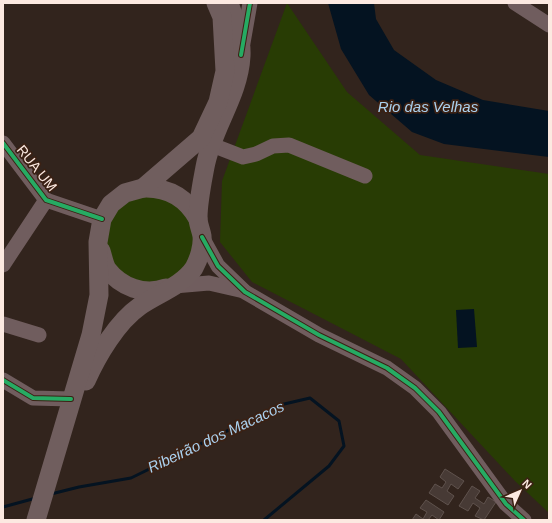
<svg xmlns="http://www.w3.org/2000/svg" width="552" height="523" font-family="Helvetica,sans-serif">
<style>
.green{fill:#283c04}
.water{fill:#041321}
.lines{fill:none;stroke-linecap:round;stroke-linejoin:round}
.stream{stroke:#041321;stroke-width:3}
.building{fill:#473a35;stroke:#5f524d}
.minor{stroke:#705d5e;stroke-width:15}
.major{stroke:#705e5e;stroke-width:19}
.cycleway-casing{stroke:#3b2114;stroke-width:6}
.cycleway{stroke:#26ab63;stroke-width:4}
.labels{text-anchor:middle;stroke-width:3.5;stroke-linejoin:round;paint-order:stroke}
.street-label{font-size:14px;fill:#fce9e1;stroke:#3b2114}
.water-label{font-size:15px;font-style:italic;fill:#aad1ef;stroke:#3b2114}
</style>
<rect width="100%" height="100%" fill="#32241d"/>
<g class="green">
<polygon points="287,3 347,92 420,155 549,174 549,513 515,481 401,359 252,282 220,242 222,181"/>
<circle cx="150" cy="239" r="44"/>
</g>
<g class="water">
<polygon points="328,3 374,3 376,19 394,50 436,80 483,100 549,111 549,157 444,144 412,132 369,95 341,49"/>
<polygon points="474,309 477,347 458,348 456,310"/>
</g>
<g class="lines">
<g class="stream">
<polyline points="51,494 79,487 131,478 280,405 310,398 339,421 344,446 329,466 264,520"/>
<polyline points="3,507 36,498"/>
</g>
</g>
<g class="building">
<polygon points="445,469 464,481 458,489 451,484 447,491 454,496 448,505 429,493 435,484 442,488 446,482 440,477"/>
<polygon points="472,486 480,491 475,498 484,504 488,497 496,502 484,520 475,516 480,508 473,503 468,511 459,506"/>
<polygon points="426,500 444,512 439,520 432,515 428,520 412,520 416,514 423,519 427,512 420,508"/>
</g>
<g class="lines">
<g class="minor">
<polyline points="515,3 549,25"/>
<polyline points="243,43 250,3"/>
<polyline points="3,143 46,200 102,219"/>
<polyline points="212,145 243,157 256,154 273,146 289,145 365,176"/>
<polyline points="202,237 218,266 245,292 319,335 387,368 415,388 439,412 506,504 524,520"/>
<polyline points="3,265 46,200"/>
<polyline points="174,286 209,283 244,291"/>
<polyline points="3,324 39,335"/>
<polyline points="3,380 33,398 71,399"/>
</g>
<g class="major">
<path d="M143 188C167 187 186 197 198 219"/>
<path d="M101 251C103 257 104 264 107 269 121 287 144 296 166 288"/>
<path d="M86 381C97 356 117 322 140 306 157 294 182 286 194 268 199 259 203 246 202 236 201 230 198 224 198 218 198 202 202 183 205 167 212 128 239 96 241 56 242 38 235 20 229 3"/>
<polyline points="36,520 91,335 99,295 98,242 102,219 111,204 125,193 143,188 201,138 218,102 225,71 222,17 216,3"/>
</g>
<g class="cycleway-casing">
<g id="cycleway">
<polyline points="241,55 250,3"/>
<polyline points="3,143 46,200 102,219"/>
<polyline points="202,237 218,266 245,292 319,335 387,368 415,388 439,412 506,504 524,520"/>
<polyline points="3,380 33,398 71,399"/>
</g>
</g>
<use href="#cycleway" class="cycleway"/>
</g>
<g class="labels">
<g class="street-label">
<text transform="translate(37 168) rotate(51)" y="5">RUA UM</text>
</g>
<g class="water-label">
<text x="428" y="112">Rio das Velhas</text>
<text transform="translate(216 437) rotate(-25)" y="5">Ribeirão dos Macacos</text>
</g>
</g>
<rect width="552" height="523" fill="none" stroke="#fce9e1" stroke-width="8"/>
<g transform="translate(520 491) rotate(45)" stroke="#3b2114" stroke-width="3" paint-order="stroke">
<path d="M0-3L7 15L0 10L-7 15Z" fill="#fce9e1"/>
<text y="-6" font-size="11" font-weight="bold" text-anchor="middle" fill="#fce9e1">N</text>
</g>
</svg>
